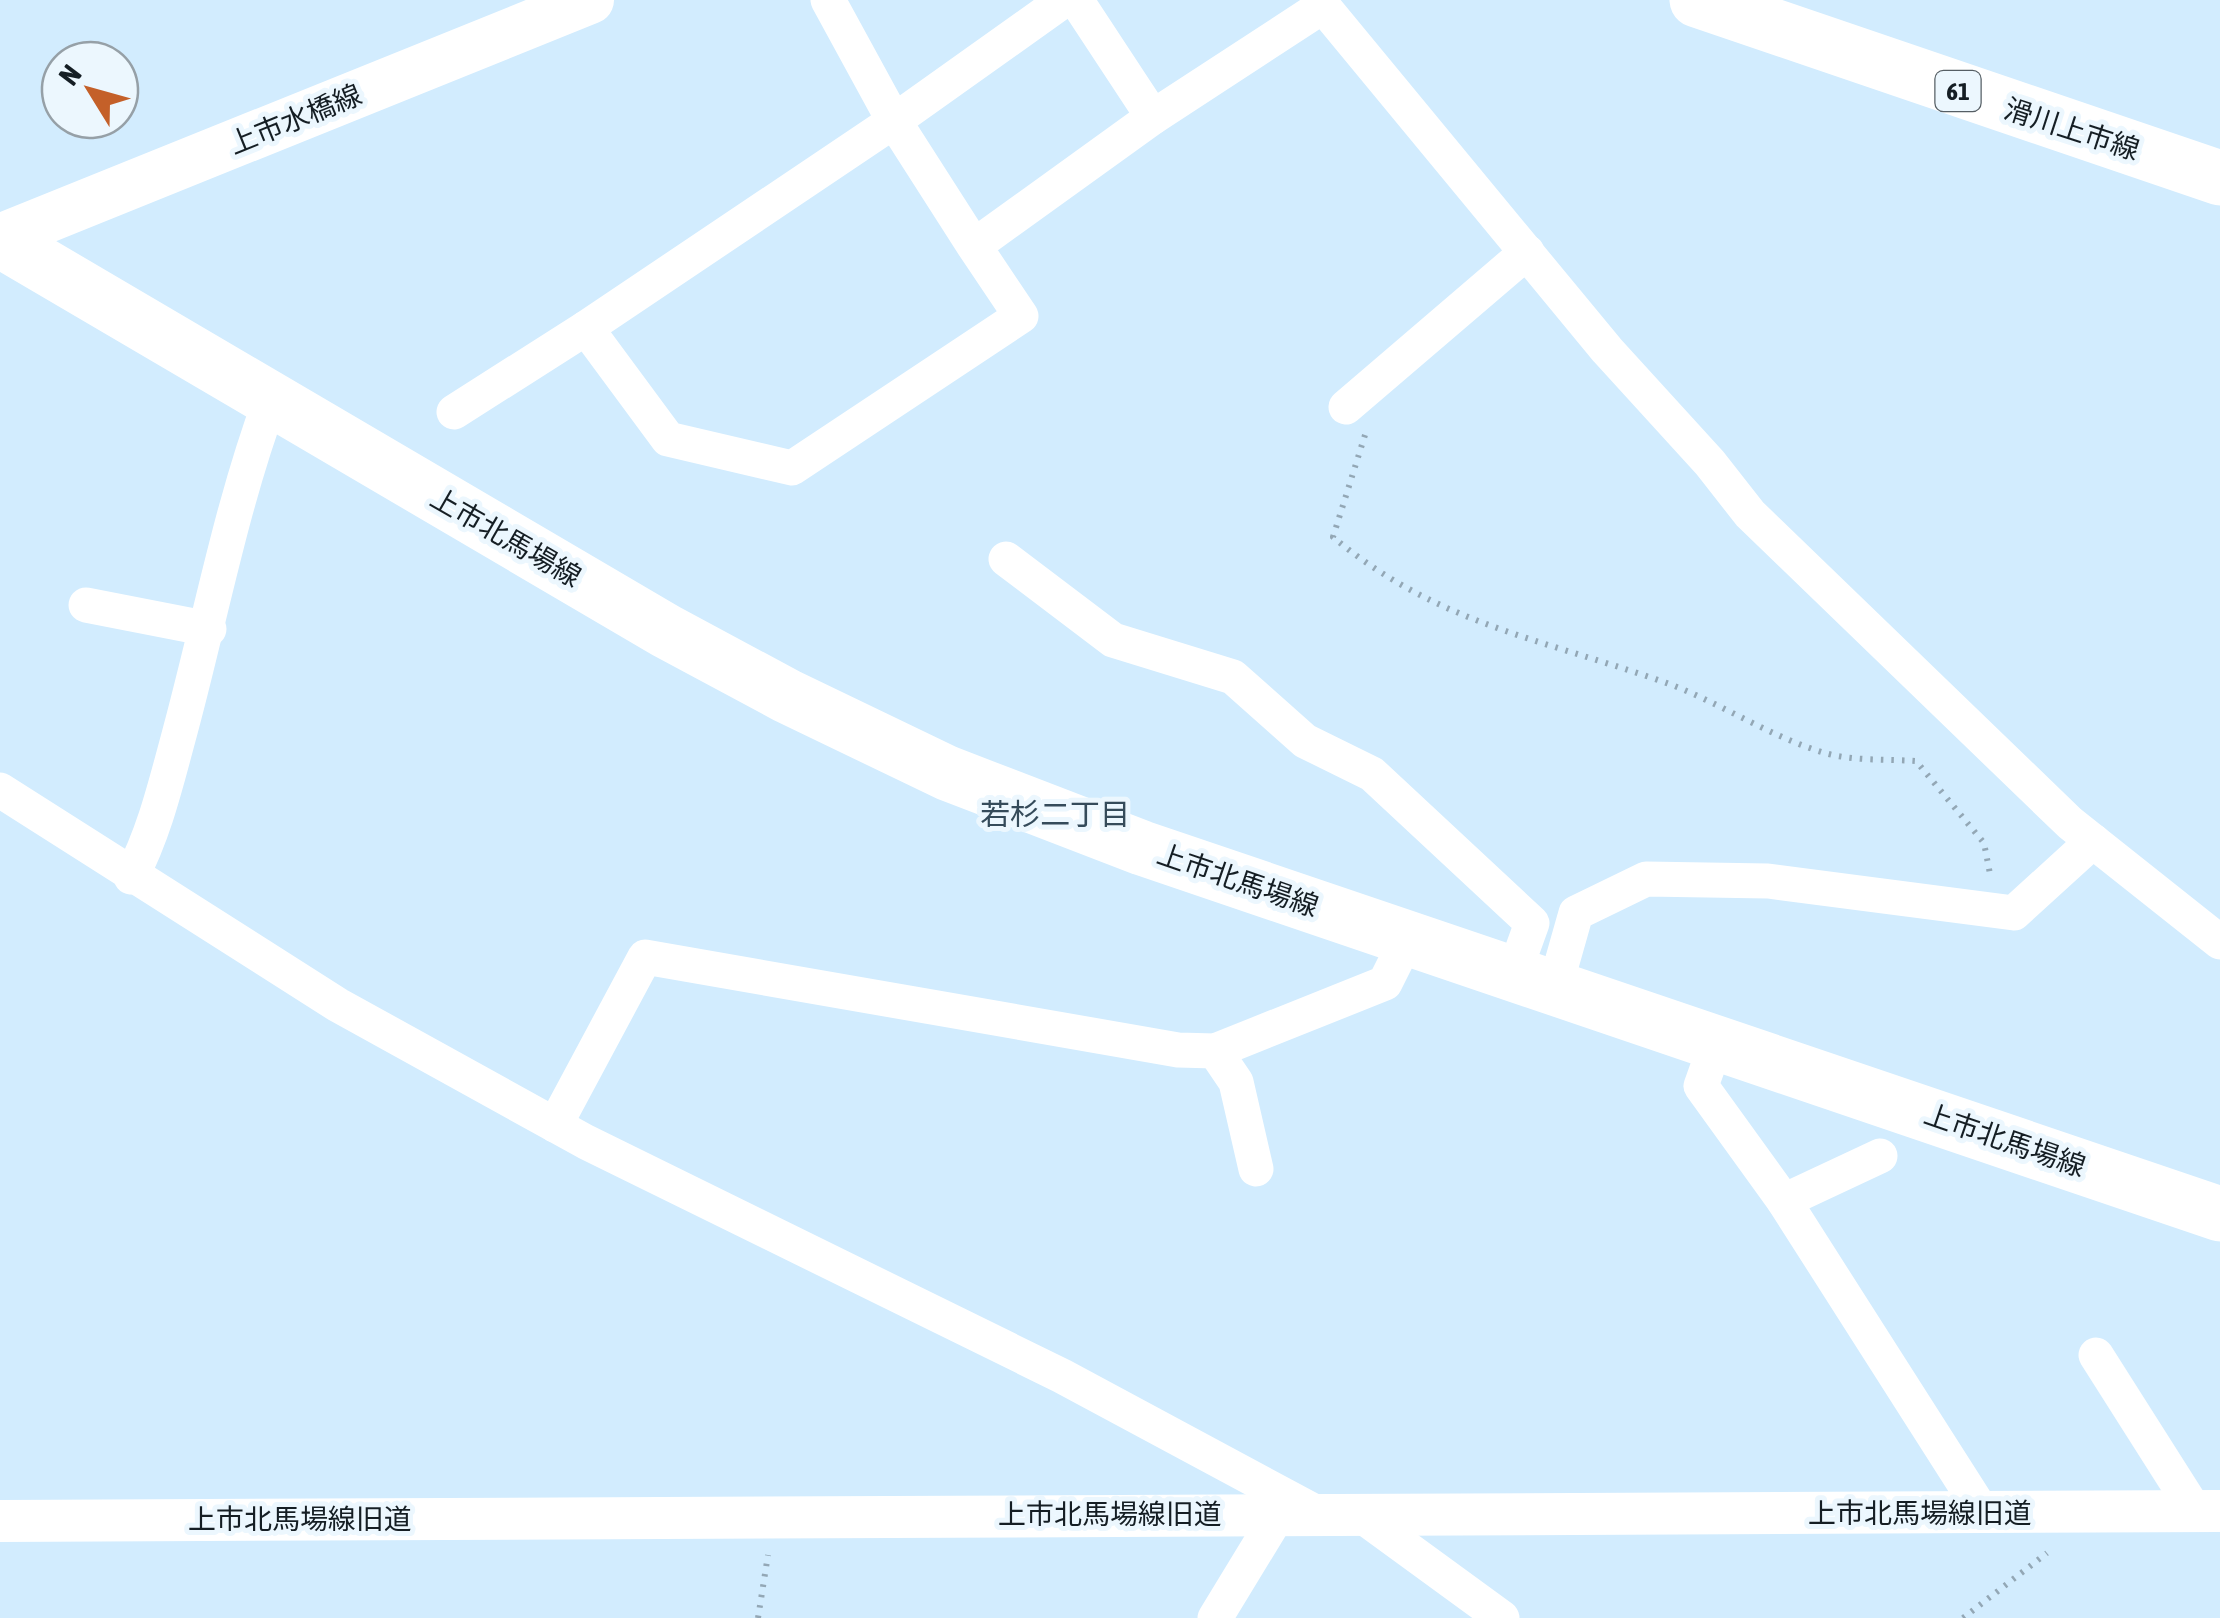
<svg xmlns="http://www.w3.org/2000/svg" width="2220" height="1618" font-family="'Asap Condensed','Noto Sans JP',sans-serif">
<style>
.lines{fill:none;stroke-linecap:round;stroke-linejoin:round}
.path{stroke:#93a7b5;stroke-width:6;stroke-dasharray:2.5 8;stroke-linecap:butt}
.minor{stroke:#fff;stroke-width:35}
.tertiary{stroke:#fff;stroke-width:42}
.secondary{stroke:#fff;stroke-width:48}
.primary{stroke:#fff;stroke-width:55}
.labels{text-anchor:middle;stroke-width:10;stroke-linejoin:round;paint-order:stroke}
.shield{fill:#ecf7fe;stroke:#565f65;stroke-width:2.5}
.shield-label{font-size:25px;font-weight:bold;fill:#151e24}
.street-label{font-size:28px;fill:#151e24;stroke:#ecf7fe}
.neighbourhood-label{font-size:30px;fill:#354b5a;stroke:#ecf7fe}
</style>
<rect width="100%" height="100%" fill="#d2ecfe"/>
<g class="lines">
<g class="path">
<path d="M1365 435 1333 537C1434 622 1537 638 1658 680 1715 699 1767 736 1825 753 1852 761 1887 759 1916 761L1984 843 1990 874"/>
<polyline points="758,1618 768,1555"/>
<polyline points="1963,1618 2047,1553"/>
</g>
<g class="minor">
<polyline points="828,0 894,121 1064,0"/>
<polyline points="1076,0 1153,117 1323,6"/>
<polyline points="1318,0 1607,350 1710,463 1750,514 2070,823 2220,942"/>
<polyline points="974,246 1021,316 792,468 668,439 586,328 894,121 974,246 1153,117"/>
<polyline points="1346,407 1527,252"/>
<polyline points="454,412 586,328"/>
<polyline points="1006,559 1113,640 1233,677 1305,741 1372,774 1532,923 1514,973"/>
<polyline points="86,605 209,629"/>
<polyline points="0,790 338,1005 586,1142 1062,1376 1315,1512"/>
<path d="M131 877C154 833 165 787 178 739 209 626 230 509 271 399"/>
<polyline points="1555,987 1576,913 1646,879 1768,881 2014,913 2093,841"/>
<polyline points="1717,1041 1701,1086 1784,1201 1983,1513"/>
<polyline points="1215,1051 1236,1082 1256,1169"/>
<polyline points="555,1125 645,957 1178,1050 1215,1051 1385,983 1408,937"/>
<polyline points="1784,1201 1880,1156"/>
<polyline points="2096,1355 2195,1511"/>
<polyline points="1361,1515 1502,1618"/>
<polyline points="1215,1618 1279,1513"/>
</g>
<polyline class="tertiary" points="0,1521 2220,1511"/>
<polyline class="secondary" points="0,238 590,0"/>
<g class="primary">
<polyline points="1697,0 2220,178"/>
<polyline points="0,240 666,631 787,696 947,773 1142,848 2220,1214"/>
</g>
</g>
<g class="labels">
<rect class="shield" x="1935.5" y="71" width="45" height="40" rx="8"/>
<g class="shield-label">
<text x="1958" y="100">61</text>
</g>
<g class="street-label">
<text transform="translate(295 119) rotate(-22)" y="10">上市水橋線</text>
<text transform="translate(2072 129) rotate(18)" y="10">滑川上市線</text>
<text transform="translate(506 537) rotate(30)" y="10">上市北馬場線</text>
<text transform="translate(1238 880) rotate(19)" y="10">上市北馬場線</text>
<text transform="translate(2005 1140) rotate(19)" y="10">上市北馬場線</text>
<text x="1920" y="1523">上市北馬場線旧道</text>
<text x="1110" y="1524">上市北馬場線旧道</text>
<text x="300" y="1529">上市北馬場線旧道</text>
</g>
<g class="neighbourhood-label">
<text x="1055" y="825">若杉二丁目</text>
</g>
</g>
<g transform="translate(90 90) rotate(307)"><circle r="48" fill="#ecf7fe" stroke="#96a0a7" stroke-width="2.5"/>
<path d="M0-8L18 38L0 25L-18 38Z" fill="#c46029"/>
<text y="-15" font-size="28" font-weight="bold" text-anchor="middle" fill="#151e24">N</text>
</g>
</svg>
